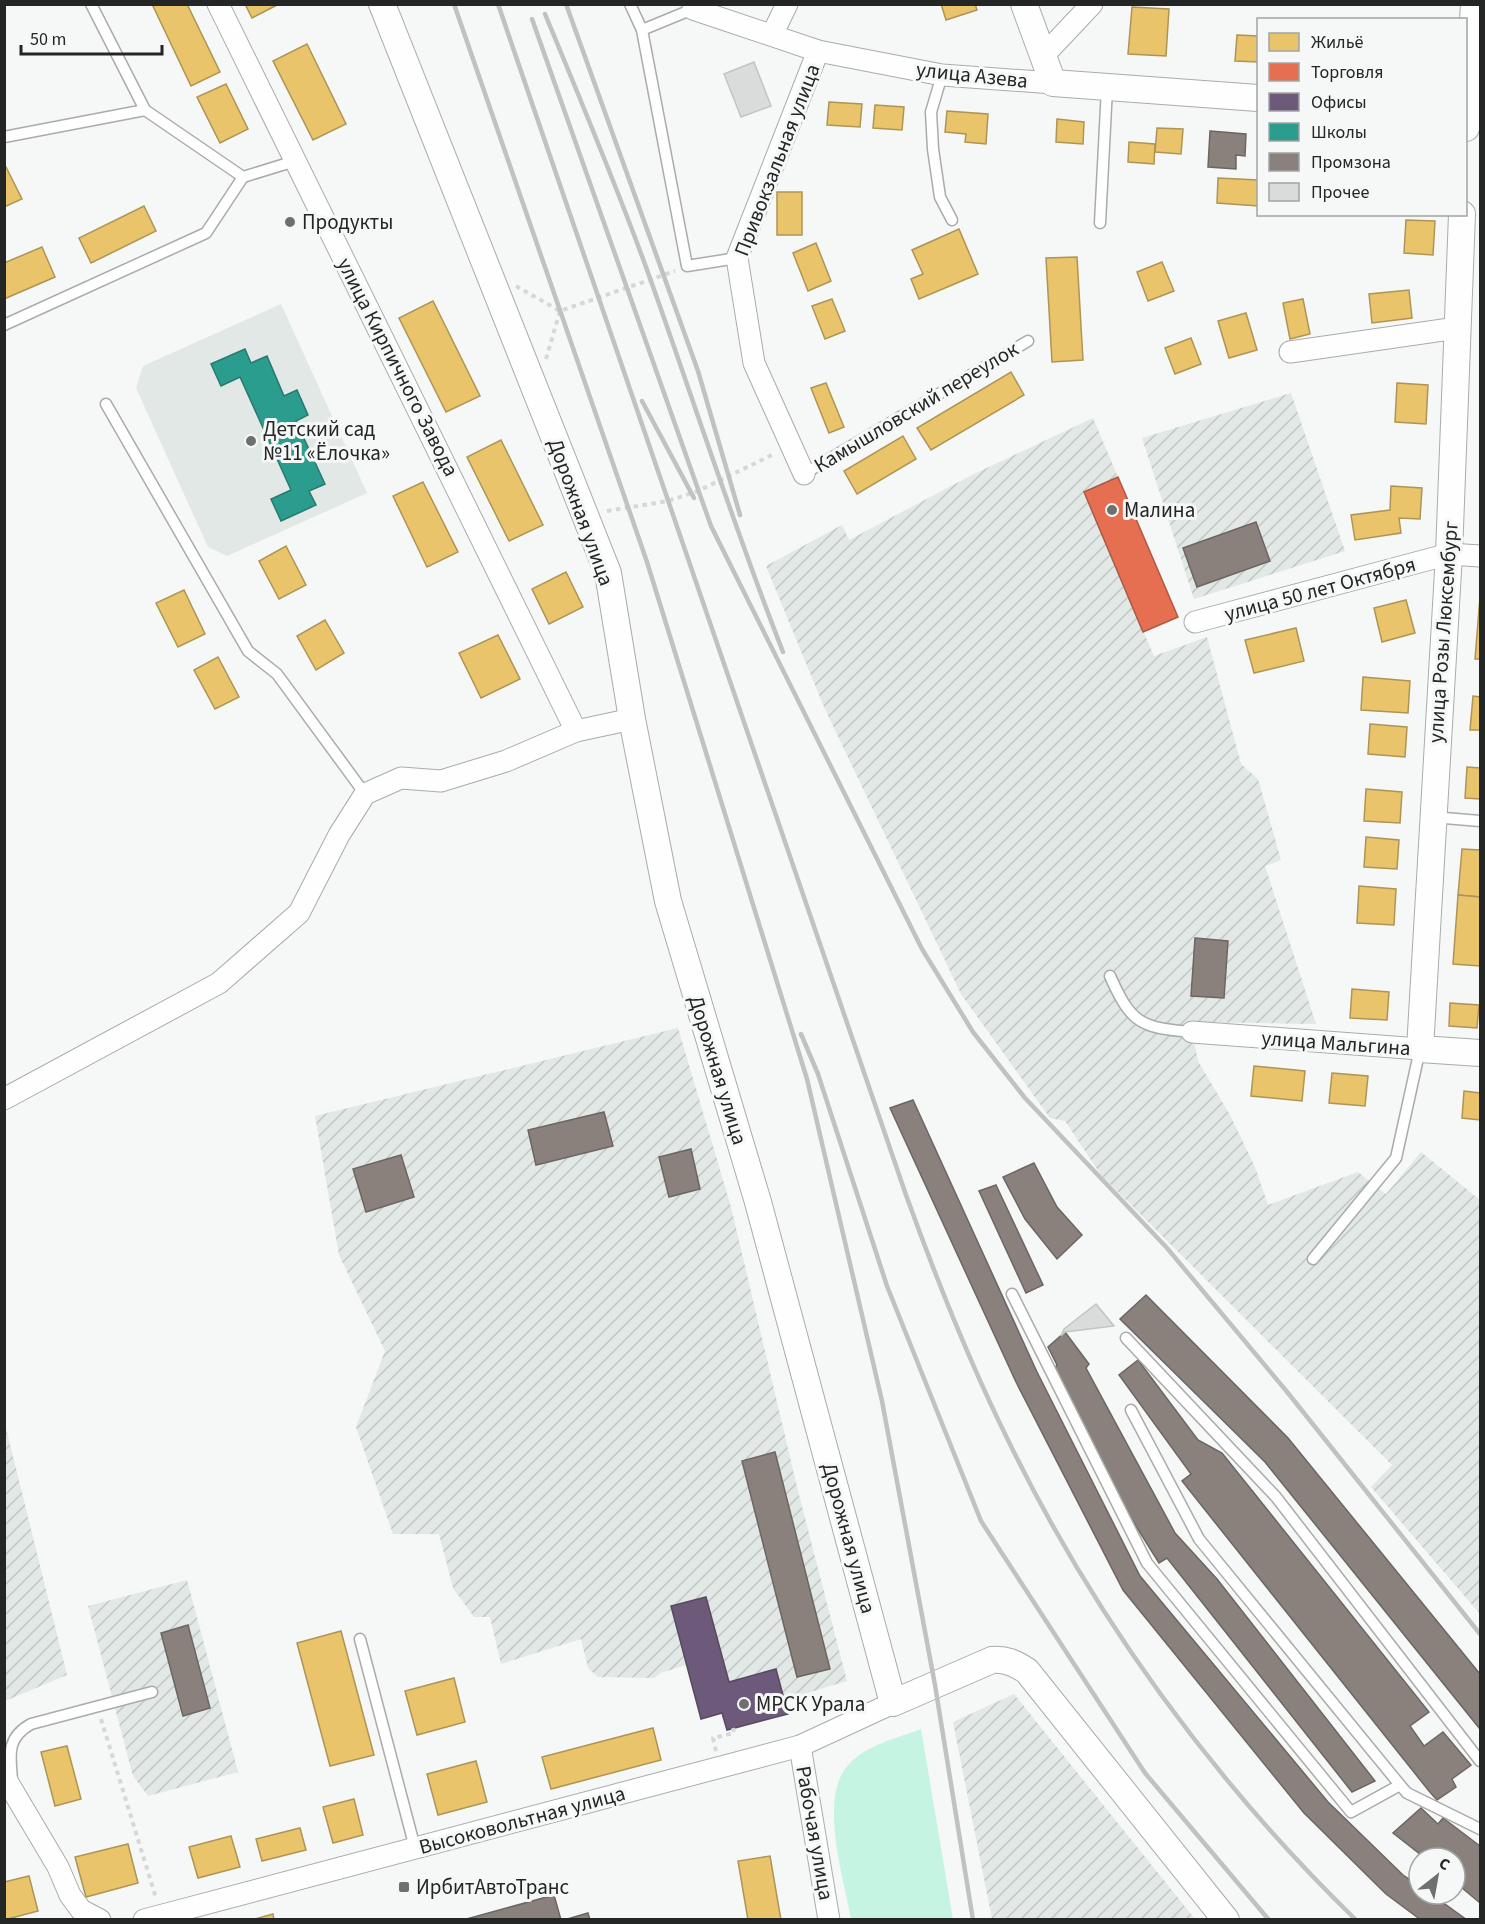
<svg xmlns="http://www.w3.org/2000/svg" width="1485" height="1924" font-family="'Source Sans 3',sans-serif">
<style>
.built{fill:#e1e8e6}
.industrial{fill:url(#industrial-furrows)}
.grass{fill:#c6f4e2}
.homes{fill:#e9c46a;stroke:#ae9555;stroke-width:1.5}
.shops{fill:#e76f51;stroke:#ac5944;stroke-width:1.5}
.offices{fill:#6d597a;stroke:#574a60;stroke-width:1.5}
.schools{fill:#2a9d8f;stroke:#28796f;stroke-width:1.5}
.industry{fill:#8a817c;stroke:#6b6662;stroke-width:1.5}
.building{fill:#dadcdb;stroke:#c3c4c4;stroke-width:1.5}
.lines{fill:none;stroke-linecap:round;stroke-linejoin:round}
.service-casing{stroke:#aaabab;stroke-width:13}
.minor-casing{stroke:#aaabab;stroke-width:23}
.tertiary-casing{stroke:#aaabab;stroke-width:28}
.path{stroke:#d6d7d7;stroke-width:4;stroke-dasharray:4.5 4.5;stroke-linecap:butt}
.service{stroke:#fefefe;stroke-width:10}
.minor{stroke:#fefefe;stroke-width:21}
.tertiary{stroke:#fefefe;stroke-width:26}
.rail{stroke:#c0c1c1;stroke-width:4.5}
.poi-dot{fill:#6e6f6e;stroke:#f5f8f7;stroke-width:2}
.labels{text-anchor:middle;stroke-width:6;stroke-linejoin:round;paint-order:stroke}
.street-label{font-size:21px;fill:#242625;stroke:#f5f8f7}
.poi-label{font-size:21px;fill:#242625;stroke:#f5f8f7;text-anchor:start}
</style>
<defs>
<pattern id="industrial-furrows" width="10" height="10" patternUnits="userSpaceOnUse" patternTransform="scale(1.5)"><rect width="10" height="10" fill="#e1e8e6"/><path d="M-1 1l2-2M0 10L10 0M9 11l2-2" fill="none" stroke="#c1c7c5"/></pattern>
</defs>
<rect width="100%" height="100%" fill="#f6f7f7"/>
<polygon class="built" points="281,304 367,493 227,556 208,547 136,388 143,366"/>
<g class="industrial">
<polygon points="1291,393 1345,551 1194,599 1142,438"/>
<polygon points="1093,418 1118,477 1084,492 1154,656 1207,637 1241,764 1258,779 1281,860 1265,866 1316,1024 1190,1022 1198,1061 1230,1115 1255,1167 1268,1205 1358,1172 1386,1194 1421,1152 1480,1200 1480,1614 1371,1487 1392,1465 1101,1175 1065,1121 1050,1118 961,994 824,707 766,566 842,525 849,540 972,475"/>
<polygon points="678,1028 731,1207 798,1491 847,1681 784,1700 776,1669 729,1682 706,1597 671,1606 687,1665 660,1673 655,1678 598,1677 588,1668 581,1639 501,1664 490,1617 474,1617 453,1588 439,1534 393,1534 356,1427 385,1351 339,1255 315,1116"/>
<polygon points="5,1424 67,1675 5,1701 4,1701"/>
<polygon points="187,1580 238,1772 148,1796 133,1776 88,1606"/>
<polygon points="1014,1694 1195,1919 992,1919 953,1722"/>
</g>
<path class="grass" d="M921 1729 953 1919H851C844 1879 817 1795 850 1763 867 1745 898 1738 921 1729Z"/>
<g class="homes">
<polygon points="152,4 187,4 220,72 191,86"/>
<polygon points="245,4 279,4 252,18"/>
<polygon points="941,4 975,4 977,10 946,20"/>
<polygon points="1132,7 1169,9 1166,56 1128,54"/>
<polygon points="1237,35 1258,36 1258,62 1235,61"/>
<polygon points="307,44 346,124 313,140 273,61"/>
<polygon points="226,84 248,129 220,143 197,97"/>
<polygon points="829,102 862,104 860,127 827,125"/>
<polygon points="875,105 904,107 902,130 873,128"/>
<polygon points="947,111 988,114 986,144 965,142 966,134 945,132"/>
<polygon points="1057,119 1084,122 1083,144 1056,142"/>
<polygon points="1157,128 1183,129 1181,154 1155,152"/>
<polygon points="1129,142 1155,144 1154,164 1128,162"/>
<polygon points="6,167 22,199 4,207 4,168"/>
<polygon points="1218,178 1258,180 1258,206 1217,203"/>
<rect x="777" y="192" width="25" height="43"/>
<polygon points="144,206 156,231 91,263 79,238"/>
<polygon points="1406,220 1435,221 1433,255 1404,253"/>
<polygon points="959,229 978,274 919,299 911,279 923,274 912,250"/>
<polygon points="816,243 831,281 808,291 793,253"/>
<polygon points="42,247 55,277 4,299 4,263"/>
<polygon points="1077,257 1083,360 1052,362 1046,258"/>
<polygon points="1162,262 1174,291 1148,301 1137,272"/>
<polygon points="1409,290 1412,318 1372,323 1369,294"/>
<polygon points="832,299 845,331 825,339 812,306"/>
<polygon points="1303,299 1310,334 1290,339 1283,303"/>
<polygon points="433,301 480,396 446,412 399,318"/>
<polygon points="1246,313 1257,350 1229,358 1218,321"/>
<polygon points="1191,338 1201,364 1175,374 1165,348"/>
<polygon points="1011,372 1024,395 931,450 917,428"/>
<polygon points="826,383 844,427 829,433 811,388"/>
<polygon points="1397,383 1428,385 1426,424 1395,422"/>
<polygon points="903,436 916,459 857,494 844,471"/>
<polygon points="501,440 543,525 509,541 467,457"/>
<polygon points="423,482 458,552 427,567 393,496"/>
<polygon points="1391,486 1422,488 1420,519 1399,518 1401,533 1355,540 1351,515 1390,510"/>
<polygon points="286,546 306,585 279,599 259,561"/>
<polygon points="566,572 583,607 549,624 532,589"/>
<polygon points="184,590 205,634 178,647 156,603"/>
<polygon points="1480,597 1480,659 1475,659"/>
<polygon points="1406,600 1415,633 1382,642 1374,608"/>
<polygon points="325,620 344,653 316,670 297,636"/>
<polygon points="1296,628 1304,661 1254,673 1245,640"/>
<polygon points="498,635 520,679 481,698 459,653"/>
<polygon points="218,657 239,697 215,709 194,670"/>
<polygon points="1363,677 1410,681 1408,713 1361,710"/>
<polygon points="1473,696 1480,697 1480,730 1470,730"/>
<polygon points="1370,724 1407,727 1405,757 1368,754"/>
<polygon points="1467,767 1480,768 1480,799 1465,798"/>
<polygon points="1366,789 1402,792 1400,823 1364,821"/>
<polygon points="1366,837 1399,840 1397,869 1364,867"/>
<polygon points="1462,849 1480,850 1480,897 1458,895"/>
<polygon points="1359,886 1396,889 1394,925 1357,923"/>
<polygon points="1458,895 1480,897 1480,966 1453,964"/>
<polygon points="1352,989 1389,992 1387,1020 1350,1018"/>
<polygon points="1450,1003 1479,1005 1477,1028 1449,1026"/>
<polygon points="1254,1066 1305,1071 1302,1101 1251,1096"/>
<polygon points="1332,1073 1368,1076 1365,1106 1329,1103"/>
<polygon points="1464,1091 1480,1093 1480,1120 1462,1118"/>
<polygon points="341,1631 374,1755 330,1766 297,1643"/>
<polygon points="454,1678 465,1722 417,1735 405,1691"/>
<polygon points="653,1728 661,1760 551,1789 542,1757"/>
<polygon points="67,1746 81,1799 55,1806 41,1752"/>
<polygon points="476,1761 487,1802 438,1815 427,1774"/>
<polygon points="354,1799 363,1835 333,1843 323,1807"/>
<polygon points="300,1828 306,1850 262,1861 256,1839"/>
<polygon points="231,1836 240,1867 198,1878 189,1847"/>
<polygon points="128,1844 138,1883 86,1897 75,1857"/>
<polygon points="770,1856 781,1920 748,1920 738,1861"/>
<polygon points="29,1876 38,1911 4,1920 4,1882"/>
<polygon points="273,1914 274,1920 251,1920"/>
</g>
<polygon class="shops" points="1118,477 1178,617 1143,632 1084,492"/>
<polygon class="offices" points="706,1597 729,1682 776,1669 788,1714 727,1730 722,1713 701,1719 671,1606"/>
<polygon class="schools" points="245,349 251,363 267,356 284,396 297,390 308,415 296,421 325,484 309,491 316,505 281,521 271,499 291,490 240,377 221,386 211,364"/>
<g class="industry">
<polygon points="1210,131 1246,134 1245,156 1236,155 1236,169 1208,167"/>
<polygon points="1256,522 1270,561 1197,587 1183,548"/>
<polygon points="1195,938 1228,941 1224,998 1191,996"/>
<polygon points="913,1100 1037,1372 1140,1576 1328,1802 1403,1875 1419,1886 1419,1894 1431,1894 1467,1920 1421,1920 1386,1894 1304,1813 1123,1590 1016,1382 890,1108"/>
<polygon points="604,1112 613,1146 536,1165 528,1130"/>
<polygon points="691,1149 700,1189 669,1197 659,1157"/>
<polygon points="401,1155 414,1197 366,1212 353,1169"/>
<polygon points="1034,1163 1057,1207 1082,1235 1057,1259 1025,1219 1003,1177"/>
<polygon points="996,1185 1043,1285 1026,1293 979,1191"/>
<polygon points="1146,1295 1288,1438 1480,1674 1480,1729 1265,1462 1120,1319"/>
<polygon points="1065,1332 1089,1364 1086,1368 1175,1533 1217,1579 1375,1781 1352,1792 1167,1558 1159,1563 1129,1515 1054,1369 1057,1365 1048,1347"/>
<polygon points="1138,1360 1198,1440 1222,1453 1429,1712 1410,1726 1424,1746 1443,1732 1471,1765 1452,1779 1456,1787 1437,1800 1429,1791 1182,1481 1191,1474 1119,1375"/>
<polygon points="775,1452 830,1669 797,1677 742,1461"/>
<polygon points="188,1625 210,1708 183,1716 161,1633"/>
<polygon points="1421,1808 1438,1824 1443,1818 1480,1846 1480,1903 1455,1882 1455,1858 1425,1858 1393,1833"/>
<polygon points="554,1895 561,1920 463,1920"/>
<polygon points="588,1913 590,1920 564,1920"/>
</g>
<g class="building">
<polygon points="754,62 771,106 741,117 724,74"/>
<polygon points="1096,1304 1114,1326 1065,1332 1061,1336 1064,1329"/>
</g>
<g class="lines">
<g class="service-casing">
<g id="service">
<polyline points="91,4 145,110"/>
<polyline points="630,4 642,30 693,9"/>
<polyline points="642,30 687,266 737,258"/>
<polyline points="942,75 931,112 933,149 940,197 952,220"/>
<polyline points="4,137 145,110 243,177 295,161"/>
<polyline points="1100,223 1107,88"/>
<polyline points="4,325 206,233 243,177"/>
<polyline points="106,404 248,651 277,674 365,794"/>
<polyline points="804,474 1028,341"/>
<polyline points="1432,817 1480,821"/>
<path d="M1110 976C1131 1023 1140 1028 1192 1032"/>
<polyline points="1313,1259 1396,1158 1420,1049"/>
<polyline points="1012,1294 1147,1563 1351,1812 1400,1785"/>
<polyline points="1126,1338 1276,1497 1480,1761"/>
<polyline points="1131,1410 1199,1539 1400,1785 1407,1793 1480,1829"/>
<polyline points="360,1639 415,1848"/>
<path d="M12 1780C10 1755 6 1738 31 1724L152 1692"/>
</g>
</g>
<g class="minor-casing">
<g id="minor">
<polyline points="218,4 576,731"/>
<polyline points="693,9 818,51 942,75 1053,83"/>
<polyline points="772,35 787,4"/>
<polyline points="1043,56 1092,4"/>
<polyline points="1290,352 1457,328"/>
<polyline points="804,474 754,363 737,258 818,51"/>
<polyline points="1195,622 1449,554 1480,556"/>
<polyline points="1192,1032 1420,1049"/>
<polyline points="4,1099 219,983 299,913 339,835 365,794 401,778 441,781 506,761 576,731 632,719"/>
<polyline points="800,1746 829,1920"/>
<polyline points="4,1776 58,1867 70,1895 81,1910 100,1920"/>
<polyline points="144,1920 800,1746 893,1703"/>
</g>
</g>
<g class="tertiary-casing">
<g id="tertiary">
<path d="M382 4 608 573 632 719 668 901 758 1202 893 1703 992 1660C1006 1659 1015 1663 1027 1671L1226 1920"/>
<polyline points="1024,4 1053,83 1258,98"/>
<polyline points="1466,128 1474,4"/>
<polyline points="1462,214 1449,554 1420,1049 1480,1053"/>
</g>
</g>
<g class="path">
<polyline points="516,286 560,311 675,271"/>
<polyline points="546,359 560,311"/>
<polyline points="607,511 668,501 698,491 774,454"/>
<polyline points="101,1719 156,1898"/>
<polyline points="716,1751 713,1738 734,1733 733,1728"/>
</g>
<use href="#service" class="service"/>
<use href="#minor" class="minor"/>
<use href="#tertiary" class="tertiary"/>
<g class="rail">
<polyline points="454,4 647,562 807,1079 882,1401 935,1685 973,1920"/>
<path d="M498 4 906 1195C936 1278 968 1359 1007 1438 1093 1616 1214 1782 1356 1920"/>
<polyline points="566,4 698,371 740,515"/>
<path d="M545 14C580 98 615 182 646 267 692 395 733 525 783 652"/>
<polyline points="532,19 711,526 922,949 973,1032 1025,1098 1167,1248 1288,1393 1480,1634"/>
<polyline points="642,401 694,498"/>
<polyline points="801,1034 818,1074 887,1286 981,1521 1145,1773 1269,1920"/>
</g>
</g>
<g class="poi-dot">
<circle cx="290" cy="222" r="6"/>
<circle cx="251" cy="441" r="6"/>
<circle cx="1112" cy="510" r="6"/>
<circle cx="744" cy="1704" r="6"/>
<rect x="398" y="1881" width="12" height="12" rx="3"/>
</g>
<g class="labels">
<g class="street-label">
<text transform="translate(972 75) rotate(6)" y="7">улица Азева</text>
<text transform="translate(777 160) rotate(-69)" y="7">Привокзальная улица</text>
<text transform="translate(398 367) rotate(63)" y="7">улица Кирпичного Завода</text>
<text transform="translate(916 407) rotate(-31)" y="7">Камышловский переулок</text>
<text transform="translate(581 512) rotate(70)" y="7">Дорожная улица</text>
<text transform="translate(1320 589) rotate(-15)" y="7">улица 50 лет Октября</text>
<text transform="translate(1443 632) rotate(-86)" y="7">улица Розы Люксембург</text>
<text transform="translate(1336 1043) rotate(4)" y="7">улица Мальгина</text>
<text transform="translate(718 1070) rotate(73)" y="7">Дорожная улица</text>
<text transform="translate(849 1538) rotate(75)" y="7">Дорожная улица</text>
<text transform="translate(522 1820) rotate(-15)" y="7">Высоковольтная улица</text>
<text transform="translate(815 1833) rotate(80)" y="7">Рабочая улица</text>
</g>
<g class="poi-label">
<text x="302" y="229">Продукты</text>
<text x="263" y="436">Детский сад<tspan x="263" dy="24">№11 «Ёлочка»</tspan></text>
<text x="1124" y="517">Малина</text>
<text x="756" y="1711">МРСК Урала</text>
<text x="416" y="1894">ИрбитАвтоТранс</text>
</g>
</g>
<rect width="1485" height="1924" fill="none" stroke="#242625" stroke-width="12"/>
<rect x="1257" y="18" width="210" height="198" fill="#f5f8f7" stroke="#a1a4a3" stroke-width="1.5"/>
<rect x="1269" y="33" width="30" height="18" fill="#e9c46a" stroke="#a1a4a3" stroke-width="1.5"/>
<text x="1311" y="48" font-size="18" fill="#242625">Жильё</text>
<rect x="1269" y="63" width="30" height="18" fill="#e76f51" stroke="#a1a4a3" stroke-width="1.5"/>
<text x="1311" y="78" font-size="18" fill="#242625">Торговля</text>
<rect x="1269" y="93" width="30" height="18" fill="#6d597a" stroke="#a1a4a3" stroke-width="1.5"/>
<text x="1311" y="108" font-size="18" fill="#242625">Офисы</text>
<rect x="1269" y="123" width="30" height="18" fill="#2a9d8f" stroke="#a1a4a3" stroke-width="1.5"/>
<text x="1311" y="138" font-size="18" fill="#242625">Школы</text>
<rect x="1269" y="153" width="30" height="18" fill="#8a817c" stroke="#a1a4a3" stroke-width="1.5"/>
<text x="1311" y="168" font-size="18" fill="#242625">Промзона</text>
<rect x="1269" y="183" width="30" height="18" fill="#dadcdb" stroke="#a1a4a3" stroke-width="1.5"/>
<text x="1311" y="198" font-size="18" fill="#242625">Прочее</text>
<g transform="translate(1437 1876) rotate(31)"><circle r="28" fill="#f5f8f7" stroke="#a1a4a3" stroke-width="1.5"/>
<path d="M0-4.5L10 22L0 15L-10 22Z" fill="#6e6f6e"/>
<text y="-9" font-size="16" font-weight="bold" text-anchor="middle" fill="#242625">С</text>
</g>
<path d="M21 45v9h141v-9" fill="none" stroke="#242625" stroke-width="3"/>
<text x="30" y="45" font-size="18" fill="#242625" stroke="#f5f8f7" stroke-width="4.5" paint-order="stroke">50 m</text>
</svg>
